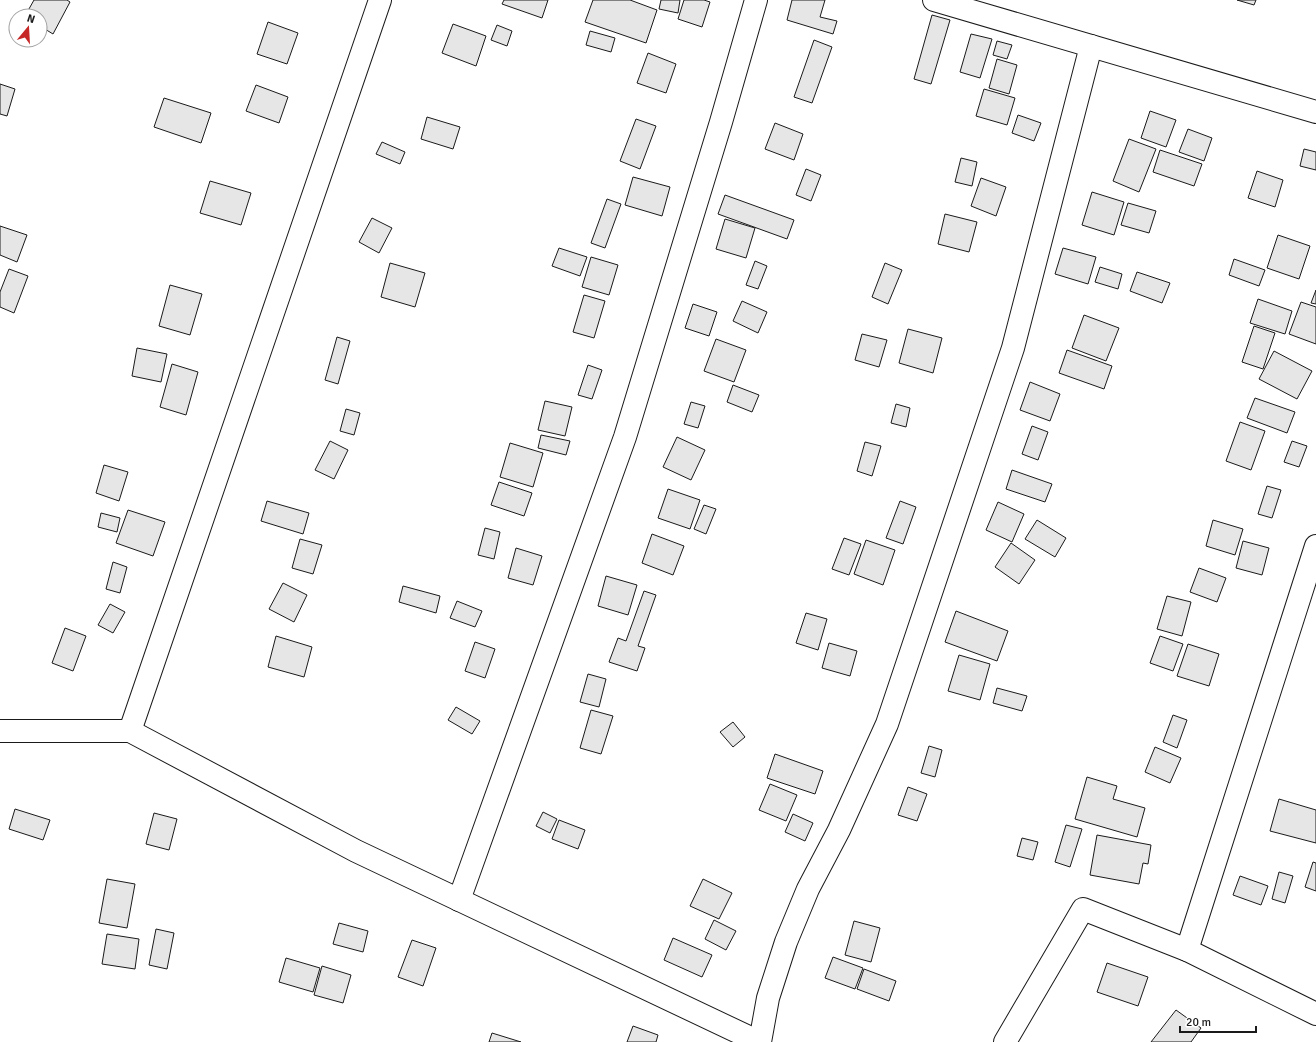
<svg xmlns="http://www.w3.org/2000/svg" width="1316" height="1042" font-family="Signika,sans-serif">
<style>
.building{fill:#e6e6e6;stroke:#1a1a1a}
.lines{fill:none;stroke-linecap:round;stroke-linejoin:round}
.minor-casing{stroke:#1a1a1a;stroke-width:24}
.minor{stroke:#fff;stroke-width:22}
</style>
<rect width="100%" height="100%" fill="#fff"/>
<g class="building">
<polygon points="34,0 67,0 70,2 53,34 40,26 40,16 25,16"/>
<polygon points="504,0 548,0 542,18 502,4"/>
<polygon points="593,0 630,0 657,10 646,43 585,22"/>
<polygon points="661,0 680,0 678,13 659,9"/>
<polygon points="684,0 704,0 710,2 702,27 678,19"/>
<polygon points="792,0 825,0 820,17 837,21 833,34 787,20"/>
<polygon points="1237,0 1256,0 1254,5"/>
<polygon points="932,15 950,20 931,84 914,79"/>
<polygon points="268,22 298,33 287,64 257,54"/>
<polygon points="453,24 486,36 476,66 442,53"/>
<polygon points="497,25 512,31 507,46 491,40"/>
<polygon points="590,31 615,38 611,52 586,45"/>
<polygon points="971,34 992,39 980,78 960,72"/>
<polygon points="814,40 832,47 812,103 794,97"/>
<polygon points="997,41 1012,45 1007,59 993,55"/>
<polygon points="648,53 676,64 666,93 637,83"/>
<polygon points="997,59 1017,65 1009,94 989,88"/>
<polygon points="0,84 15,89 7,116 0,114"/>
<polygon points="256,85 288,97 279,123 246,111"/>
<polygon points="984,89 1015,98 1007,125 976,116"/>
<polygon points="164,98 211,113 201,143 154,127"/>
<polygon points="1150,111 1176,120 1166,147 1141,138"/>
<polygon points="1018,115 1041,123 1034,141 1012,133"/>
<polygon points="427,117 460,127 453,149 421,139"/>
<polygon points="636,119 656,126 640,169 620,161"/>
<polygon points="775,123 803,134 794,160 765,149"/>
<polygon points="1188,129 1212,138 1204,161 1179,152"/>
<polygon points="1129,139 1156,149 1139,192 1113,181"/>
<polygon points="382,142 405,152 400,164 376,154"/>
<polygon points="1304,149 1316,152 1316,170 1300,166"/>
<polygon points="1160,150 1202,164 1194,186 1153,172"/>
<polygon points="961,158 977,162 972,186 955,182"/>
<polygon points="806,169 821,175 811,201 796,195"/>
<polygon points="1257,171 1283,180 1275,207 1248,198"/>
<polygon points="633,177 670,187 662,216 625,205"/>
<polygon points="981,178 1006,187 996,216 971,206"/>
<polygon points="210,181 251,193 241,225 200,213"/>
<polygon points="1092,192 1124,202 1114,235 1082,225"/>
<polygon points="725,195 794,220 787,239 718,214"/>
<polygon points="607,199 621,204 605,248 591,243"/>
<polygon points="1128,203 1156,211 1149,233 1121,225"/>
<polygon points="945,214 977,222 969,252 938,244"/>
<polygon points="372,218 392,228 379,253 359,242"/>
<polygon points="725,219 755,228 746,258 716,249"/>
<polygon points="0,226 27,235 17,262 0,255"/>
<polygon points="1278,235 1310,246 1299,279 1267,268"/>
<polygon points="559,248 587,257 580,276 552,266"/>
<polygon points="1063,248 1096,257 1088,284 1055,274"/>
<polygon points="591,257 618,265 609,295 582,287"/>
<polygon points="1234,259 1265,270 1259,286 1229,275"/>
<polygon points="755,261 767,266 758,289 746,285"/>
<polygon points="390,263 425,273 415,307 381,297"/>
<polygon points="885,263 902,270 888,304 872,297"/>
<polygon points="1100,267 1122,274 1118,289 1095,282"/>
<polygon points="9,269 28,276 14,313 0,307 0,292"/>
<polygon points="1137,272 1170,283 1162,303 1130,291"/>
<polygon points="170,285 202,294 190,335 159,326"/>
<polygon points="1316,290 1316,304 1311,303"/>
<polygon points="584,295 605,301 594,338 573,332"/>
<polygon points="1258,299 1292,311 1285,334 1250,323"/>
<polygon points="742,301 767,312 758,333 733,321"/>
<polygon points="1301,302 1316,307 1316,344 1289,334"/>
<polygon points="693,304 717,312 709,336 685,328"/>
<polygon points="1084,315 1119,328 1106,361 1072,348"/>
<polygon points="1254,326 1275,333 1263,369 1242,362"/>
<polygon points="908,329 942,338 933,373 899,363"/>
<polygon points="862,334 887,340 879,367 855,360"/>
<polygon points="337,337 350,341 338,384 325,380"/>
<polygon points="716,339 746,350 734,382 704,371"/>
<polygon points="137,348 167,354 161,382 132,376"/>
<polygon points="1067,350 1112,366 1104,389 1059,373"/>
<polygon points="1274,351 1312,371 1297,399 1259,379"/>
<polygon points="172,364 198,372 186,415 160,407"/>
<polygon points="588,365 602,370 592,399 578,395"/>
<polygon points="1030,382 1060,394 1050,421 1020,410"/>
<polygon points="733,385 759,395 752,412 727,402"/>
<polygon points="1255,398 1295,412 1287,433 1247,418"/>
<polygon points="545,401 572,407 565,436 538,430"/>
<polygon points="691,402 705,406 698,428 684,424"/>
<polygon points="896,404 910,408 906,427 891,423"/>
<polygon points="346,409 360,413 354,435 340,431"/>
<polygon points="1240,422 1265,431 1251,470 1226,461"/>
<polygon points="1032,426 1048,432 1038,460 1022,454"/>
<polygon points="541,435 570,441 566,455 538,448"/>
<polygon points="677,437 705,450 691,480 663,467"/>
<polygon points="330,441 348,450 334,479 315,470"/>
<polygon points="1292,441 1307,446 1299,467 1284,462"/>
<polygon points="865,442 881,446 872,476 857,471"/>
<polygon points="510,443 543,453 533,487 500,477"/>
<polygon points="104,465 128,472 119,501 96,493"/>
<polygon points="1012,470 1052,484 1045,502 1006,489"/>
<polygon points="499,482 532,493 524,516 491,505"/>
<polygon points="1267,486 1281,490 1272,518 1258,514"/>
<polygon points="668,489 700,500 690,529 658,518"/>
<polygon points="267,501 309,513 303,534 261,521"/>
<polygon points="900,501 916,507 903,544 886,538"/>
<polygon points="998,502 1024,514 1012,542 986,530"/>
<polygon points="704,505 716,509 706,534 694,529"/>
<polygon points="128,510 165,522 153,556 116,543"/>
<polygon points="101,513 120,518 117,532 98,527"/>
<polygon points="1037,520 1066,538 1055,557 1025,539"/>
<polygon points="1213,520 1243,529 1235,555 1206,546"/>
<polygon points="485,528 500,532 494,559 478,555"/>
<polygon points="652,534 684,546 673,575 642,563"/>
<polygon points="844,538 861,544 849,575 832,569"/>
<polygon points="300,539 322,545 313,574 292,568"/>
<polygon points="866,540 895,550 883,585 854,574"/>
<polygon points="1243,541 1269,548 1262,575 1236,568"/>
<polygon points="1011,543 1035,560 1019,584 995,567"/>
<polygon points="516,548 542,556 533,585 508,578"/>
<polygon points="113,562 127,567 120,593 106,589"/>
<polygon points="1199,568 1226,578 1217,602 1190,592"/>
<polygon points="606,576 637,585 628,615 598,606"/>
<polygon points="283,583 307,595 294,622 269,609"/>
<polygon points="403,586 440,596 436,613 399,602"/>
<polygon points="644,591 656,595 638,646 645,648 637,671 609,662 618,638 626,641"/>
<polygon points="1167,596 1191,602 1182,636 1157,629"/>
<polygon points="457,601 482,611 475,627 450,618"/>
<polygon points="110,604 125,612 113,633 98,625"/>
<polygon points="956,611 1008,631 997,661 945,642"/>
<polygon points="806,613 827,619 818,650 796,643"/>
<polygon points="65,628 86,636 73,671 52,663"/>
<polygon points="276,636 312,647 304,677 268,667"/>
<polygon points="1160,636 1183,644 1173,671 1150,663"/>
<polygon points="475,642 495,649 485,678 465,671"/>
<polygon points="829,643 857,651 850,676 822,668"/>
<polygon points="1188,644 1219,654 1209,686 1177,676"/>
<polygon points="959,655 990,664 980,700 948,691"/>
<polygon points="588,674 606,679 599,707 580,702"/>
<polygon points="997,688 1027,696 1022,711 993,703"/>
<polygon points="456,707 480,721 472,734 448,720"/>
<polygon points="591,710 613,716 601,754 580,748"/>
<polygon points="1173,715 1187,720 1177,748 1163,742"/>
<polygon points="733,722 745,737 733,747 720,732"/>
<polygon points="929,746 942,750 935,777 921,773"/>
<polygon points="1155,747 1181,758 1170,783 1145,772"/>
<polygon points="775,754 823,771 815,794 767,778"/>
<polygon points="1087,777 1117,786 1113,799 1145,808 1137,837 1075,819"/>
<polygon points="770,784 797,795 786,821 759,810"/>
<polygon points="908,787 927,794 917,821 898,815"/>
<polygon points="1279,799 1316,810 1316,843 1270,831"/>
<polygon points="15,809 50,820 43,840 9,829"/>
<polygon points="543,812 557,819 550,833 536,826"/>
<polygon points="154,813 177,819 169,850 146,844"/>
<polygon points="793,814 813,823 805,841 785,832"/>
<polygon points="559,820 585,830 578,849 552,839"/>
<polygon points="1066,825 1082,829 1070,867 1055,862"/>
<polygon points="1097,835 1151,845 1148,864 1143,863 1139,884 1090,875"/>
<polygon points="1022,838 1038,842 1033,860 1017,856"/>
<polygon points="1313,862 1316,863 1316,891 1305,887"/>
<polygon points="1279,872 1293,876 1285,903 1272,899"/>
<polygon points="1240,876 1268,886 1261,905 1233,895"/>
<polygon points="107,879 135,884 127,928 99,923"/>
<polygon points="703,879 732,893 719,919 690,906"/>
<polygon points="714,920 736,931 726,950 705,939"/>
<polygon points="854,921 880,928 871,962 845,955"/>
<polygon points="339,923 368,931 363,952 333,944"/>
<polygon points="156,929 174,933 167,969 149,965"/>
<polygon points="107,934 139,939 135,969 102,964"/>
<polygon points="673,938 712,955 702,977 664,960"/>
<polygon points="412,940 436,948 423,986 398,977"/>
<polygon points="833,957 863,968 855,989 825,978"/>
<polygon points="286,958 320,968 313,992 279,982"/>
<polygon points="1107,963 1148,977 1138,1006 1097,992"/>
<polygon points="322,966 351,975 343,1003 314,995"/>
<polygon points="864,969 896,981 889,1001 857,989"/>
<polygon points="1176,1010 1201,1028 1191,1042 1151,1042"/>
<polygon points="633,1026 658,1035 656,1042 627,1042"/>
<polygon points="492,1033 521,1042 489,1042"/>
</g>
<g class="lines">
<g class="minor-casing">
<g id="minor">
<polyline points="934,0 1316,112"/>
<polyline points="0,731 130,731 356,851 759,1042"/>
<polyline points="130,731 380,0"/>
<polyline points="459,900 625,437 721,122 756,0"/>
<polyline points="1187,950 1316,546"/>
<polyline points="760,1042 768,998 786,942 808,889 839,830 887,724 1013,348 1091,46"/>
<polyline points="1005,1042 1083,909 1187,950 1316,1014"/>
</g>
</g>
<use href="#minor" class="minor"/>
</g>
<g transform="translate(28 28) rotate(18)"><circle r="19" fill="#ffffff" stroke="#a3a3a3"/>
<path d="M0-3L7 15L0 10L-7 15Z" fill="#c62828"/>
<text y="-6" font-size="11" font-weight="bold" text-anchor="middle" fill="#1a1a1a">N</text>
</g>
<path d="M1180 1026v6h76v-6" fill="none" stroke="#1a1a1a" stroke-width="2"/>
<text x="1186" y="1026" font-size="12" fill="#1a1a1a" stroke="#ffffff" stroke-width="3" paint-order="stroke">20 m</text>
</svg>
